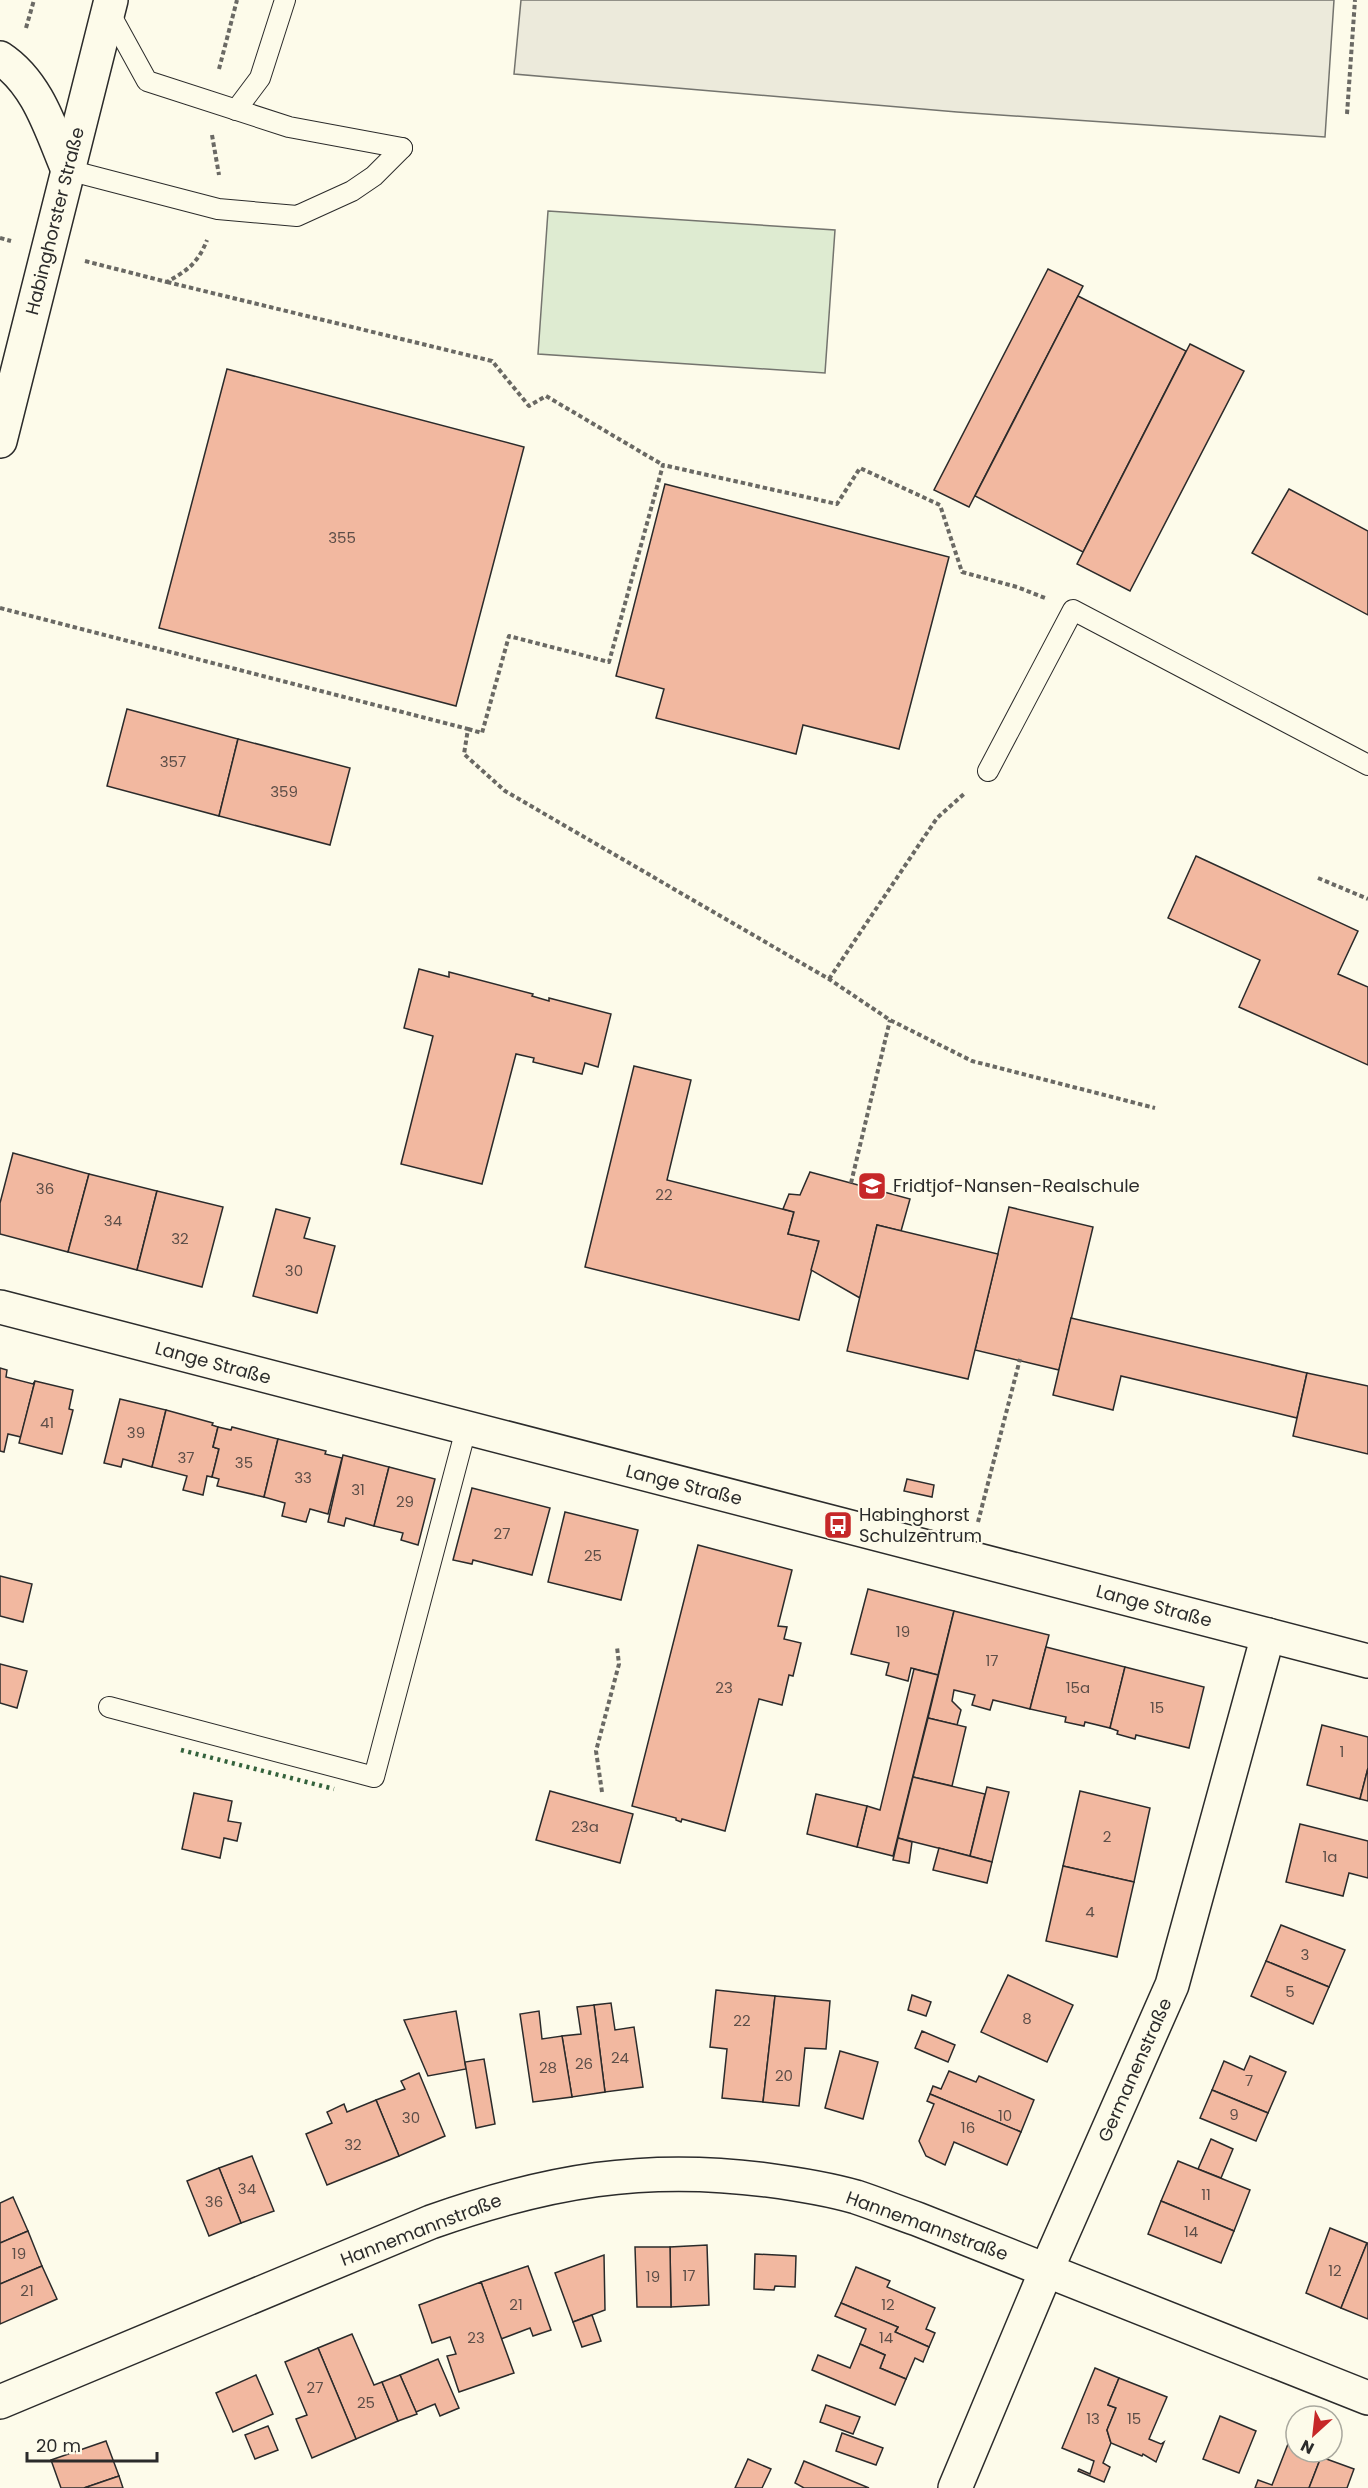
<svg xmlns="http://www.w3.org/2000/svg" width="1368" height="2488" font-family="Poppins,sans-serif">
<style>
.park{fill:#deebd1;stroke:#74746e;stroke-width:1.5}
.parking{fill:#eceadb;stroke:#74746e;stroke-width:1.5}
.building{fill:#f2b8a0;stroke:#2b2b2b;stroke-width:1.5}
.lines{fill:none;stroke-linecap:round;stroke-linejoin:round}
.lane-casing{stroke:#2b2b2b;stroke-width:22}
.street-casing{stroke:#2b2b2b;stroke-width:36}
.secondary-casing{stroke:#2b2b2b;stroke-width:36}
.primary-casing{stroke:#2b2b2b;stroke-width:36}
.path{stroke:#6a6964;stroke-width:4;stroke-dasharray:4.5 3;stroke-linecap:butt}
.lane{stroke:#fdfbea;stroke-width:20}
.street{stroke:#fdfbea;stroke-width:33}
.secondary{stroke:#fdfbea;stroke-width:33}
.primary{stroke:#fdfbea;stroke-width:33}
.hedge{stroke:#34623c;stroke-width:4.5;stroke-dasharray:3 4.5;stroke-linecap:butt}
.labels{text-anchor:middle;stroke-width:4.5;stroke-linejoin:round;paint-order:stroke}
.number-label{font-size:15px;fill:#5d4e48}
.street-label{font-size:18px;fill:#2b2b2b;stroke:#fdfbea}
.poi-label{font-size:18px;fill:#2b2b2b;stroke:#fdfbea;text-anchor:start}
</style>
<rect width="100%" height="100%" fill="#fdfbea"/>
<polygon class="park" points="548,211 835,230 825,373 538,354"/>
<polygon class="parking" points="521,0 1334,0 1325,137 957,112 514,74"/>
<g class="building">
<polygon points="1048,269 1083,286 969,507 934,490"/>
<polygon points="1078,296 1186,351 1083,552 975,496"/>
<polygon points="1190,344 1244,371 1130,591 1077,564"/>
<polygon points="227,369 524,447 456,706 159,628"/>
<polygon points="665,484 949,557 899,749 803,725 796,754 656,718 664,689 616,676"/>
<polygon points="1289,489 1368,531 1368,615 1252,553"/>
<polygon points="127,709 238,739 219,816 107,786"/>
<polygon points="238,739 350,768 330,845 219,816"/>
<polygon points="1196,856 1358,931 1338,974 1368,987 1368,1065 1239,1007 1260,960 1168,918"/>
<polygon points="419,969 449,977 449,972 533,994 532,996 549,1001 549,998 611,1014 598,1067 585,1063 582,1074 533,1062 534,1058 516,1054 482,1184 401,1164 433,1036 404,1028"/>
<polygon points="634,1066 691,1080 667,1180 794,1212 788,1234 819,1241 799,1320 585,1267"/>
<polygon points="13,1153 89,1174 68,1252 0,1234 0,1203"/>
<polygon points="810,1172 910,1199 901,1231 877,1225 860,1298 811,1270 819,1241 788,1234 794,1212 783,1209 789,1194 800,1195"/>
<polygon points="89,1174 157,1191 137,1270 68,1252"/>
<polygon points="157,1191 223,1207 202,1287 137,1270"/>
<polygon points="1009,1207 1093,1227 1059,1370 975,1350"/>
<polygon points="276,1209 310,1218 304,1238 335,1246 317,1313 253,1296"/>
<polygon points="877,1225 998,1254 968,1379 847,1351"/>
<polygon points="1071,1318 1307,1373 1297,1418 1121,1376 1113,1410 1053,1395"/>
<polygon points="0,1368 7,1370 6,1377 33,1384 35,1381 21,1437 8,1434 4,1452 0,1451"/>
<polygon points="1307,1373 1368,1386 1368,1454 1293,1436"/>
<polygon points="35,1381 73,1390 69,1409 73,1410 62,1454 19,1443"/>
<polygon points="120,1399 166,1410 152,1467 123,1459 121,1467 104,1463"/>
<polygon points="166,1410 213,1423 212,1425 218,1427 213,1447 219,1449 212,1477 207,1476 203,1495 183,1490 187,1476 152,1467"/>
<polygon points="218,1427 231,1430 232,1427 278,1439 264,1497 217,1486 219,1479 212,1477 219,1449 213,1447"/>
<polygon points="278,1439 326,1451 325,1454 342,1458 328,1514 310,1509 306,1522 282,1516 285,1503 264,1497"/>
<polygon points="343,1455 389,1467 374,1526 346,1518 344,1526 328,1522"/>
<polygon points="389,1467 435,1479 418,1545 401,1540 403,1533 374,1526"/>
<polygon points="907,1479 934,1485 932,1497 904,1491"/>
<polygon points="472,1488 550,1508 532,1575 473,1560 472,1564 453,1560"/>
<polygon points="565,1512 638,1530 621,1600 548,1582"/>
<polygon points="698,1545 792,1570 778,1626 787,1627 784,1639 801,1643 793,1676 789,1675 782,1705 759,1699 725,1831 682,1819 681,1822 676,1820 676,1818 632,1806"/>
<polygon points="0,1576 32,1584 23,1622 0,1616"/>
<polygon points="868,1589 954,1611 938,1675 911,1668 908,1681 886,1675 889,1663 851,1654"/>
<polygon points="954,1611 1049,1635 1030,1709 993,1700 990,1710 972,1705 975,1695 954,1690 952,1701 961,1710 957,1725 928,1718"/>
<polygon points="1046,1647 1125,1667 1110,1728 1085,1722 1084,1726 1065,1722 1066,1717 1030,1709"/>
<polygon points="0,1664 27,1671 17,1708 0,1703"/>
<polygon points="1125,1667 1204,1687 1189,1748 1136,1735 1135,1739 1117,1734 1118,1731 1110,1728"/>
<polygon points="914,1669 938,1675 893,1856 857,1847 867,1806 880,1810"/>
<polygon points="928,1718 966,1727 952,1786 913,1777"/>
<polygon points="1322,1725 1368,1737 1368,1768 1360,1799 1307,1785"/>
<polygon points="1368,1768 1368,1801 1360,1799"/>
<polygon points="913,1777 985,1794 970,1856 898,1838"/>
<polygon points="987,1787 1009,1792 992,1862 970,1856"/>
<polygon points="550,1791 633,1814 620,1863 536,1840"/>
<polygon points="1080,1791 1150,1808 1134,1882 1063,1866"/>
<polygon points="194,1793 232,1801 228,1821 241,1823 237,1841 224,1838 220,1858 182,1849"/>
<polygon points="816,1794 867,1806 857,1847 807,1834"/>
<polygon points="1300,1824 1368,1841 1368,1878 1349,1873 1343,1896 1286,1882"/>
<polygon points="898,1838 912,1842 909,1863 893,1860"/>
<polygon points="939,1848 992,1862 987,1883 933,1870"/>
<polygon points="1063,1866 1134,1882 1117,1957 1046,1941"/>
<polygon points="1281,1925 1345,1950 1329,1987 1266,1961"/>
<polygon points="1266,1961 1329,1987 1313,2024 1251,1996"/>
<polygon points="1008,1975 1073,2005 1047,2062 981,2032"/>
<polygon points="716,1990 775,1996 763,2102 722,2098 727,2049 710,2047"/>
<polygon points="912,1995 931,2002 926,2016 908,2010"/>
<polygon points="775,1996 830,2001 826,2049 805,2048 799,2106 763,2102"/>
<polygon points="611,2003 615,2030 634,2027 643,2087 605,2092 594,2005"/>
<polygon points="594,2005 605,2092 572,2097 562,2036 581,2034 577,2007"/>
<polygon points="456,2011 466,2069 428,2076 404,2020"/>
<polygon points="539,2011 542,2039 562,2036 572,2097 533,2102 520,2014"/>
<polygon points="922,2031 955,2045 948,2062 915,2048"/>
<polygon points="840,2051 878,2062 863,2119 825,2108"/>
<polygon points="1250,2056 1286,2072 1268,2113 1212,2090 1224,2061 1244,2070"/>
<polygon points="484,2059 495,2124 476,2128 465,2062"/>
<polygon points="949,2071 976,2082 979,2076 1034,2100 1021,2132 930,2094 933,2086 941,2089"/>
<polygon points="419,2073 445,2136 399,2156 376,2100 405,2089 401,2081"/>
<polygon points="1212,2090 1268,2113 1256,2141 1200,2118"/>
<polygon points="930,2094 1021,2132 1007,2165 954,2142 945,2165 926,2156 919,2141 934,2104 927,2101"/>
<polygon points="376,2100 399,2156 327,2185 306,2134 332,2123 327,2112 344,2104 347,2112"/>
<polygon points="1211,2139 1233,2149 1221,2178 1198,2169"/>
<polygon points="252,2156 274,2211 241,2223 219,2168"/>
<polygon points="1178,2161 1250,2190 1234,2231 1161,2201"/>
<polygon points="219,2168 241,2223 209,2236 187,2181"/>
<polygon points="13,2197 28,2231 0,2243 0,2203"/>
<polygon points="1161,2201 1234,2231 1221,2263 1148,2234"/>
<polygon points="1330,2228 1367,2243 1341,2308 1306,2293"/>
<polygon points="28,2231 42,2266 0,2284 0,2243"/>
<polygon points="1367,2243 1368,2244 1368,2319 1341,2308"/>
<polygon points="707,2245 709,2305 671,2307 670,2247"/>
<polygon points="635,2247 670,2247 671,2307 637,2307"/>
<polygon points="755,2254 796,2256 795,2287 775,2286 774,2290 754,2289"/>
<polygon points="604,2255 605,2310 573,2322 555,2273"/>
<polygon points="42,2266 57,2299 0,2324 0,2284"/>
<polygon points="528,2266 551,2330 533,2336 530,2328 501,2339 481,2282"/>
<polygon points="856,2267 890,2281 887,2287 935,2308 926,2329 935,2333 929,2347 895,2332 898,2327 841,2303"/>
<polygon points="481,2282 514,2373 459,2392 447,2356 456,2354 450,2337 432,2343 419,2305"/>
<polygon points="841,2303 898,2327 895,2332 929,2347 923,2362 915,2358 906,2379 880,2368 885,2355 860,2344 866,2329 835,2316"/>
<polygon points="592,2315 601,2341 582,2347 573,2322"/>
<polygon points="352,2334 374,2385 382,2382 398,2421 356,2439 318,2348"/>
<polygon points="860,2344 885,2355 880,2368 906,2379 895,2405 812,2370 818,2355 850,2368"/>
<polygon points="318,2348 356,2439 312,2458 296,2419 307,2415 285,2362"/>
<polygon points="438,2359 459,2408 440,2416 435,2404 416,2412 400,2375"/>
<polygon points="1095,2368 1119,2378 1108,2405 1116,2408 1107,2430 1111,2443 1103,2463 1110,2467 1104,2482 1078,2471 1079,2469 1090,2474 1094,2461 1062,2448"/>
<polygon points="256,2375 273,2414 233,2432 216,2393"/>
<polygon points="400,2375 417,2414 398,2421 382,2382"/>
<polygon points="1119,2378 1167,2397 1149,2439 1161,2444 1164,2442 1156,2462 1143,2454 1142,2456 1111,2443 1107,2430 1116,2408 1108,2405"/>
<polygon points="826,2405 860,2417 853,2434 820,2422"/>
<polygon points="1220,2416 1256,2431 1239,2473 1203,2459"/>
<polygon points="268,2426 278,2450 255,2459 245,2435"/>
<polygon points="842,2433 883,2448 876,2465 836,2451"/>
<polygon points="106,2441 119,2476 84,2488 61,2488 51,2460"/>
<polygon points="1288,2444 1296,2447 1296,2452 1309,2452 1321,2457 1309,2488 1255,2488 1258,2480 1272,2485"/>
<polygon points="1321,2457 1354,2469 1347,2488 1309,2488"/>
<polygon points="748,2459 771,2469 762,2488 735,2488"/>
<polygon points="804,2461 869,2488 804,2488 795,2483"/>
<polygon points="119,2476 123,2488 84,2488"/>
</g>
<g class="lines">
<g class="lane-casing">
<g id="lane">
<polyline points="108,10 147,81 289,127 402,148"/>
<polyline points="236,110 260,78 285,0"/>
<polyline points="68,170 218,209 297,216 352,191 374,176 402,148"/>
<polyline points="988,771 1073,610 1368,765"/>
<polyline points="109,1707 374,1777 466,1429"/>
</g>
</g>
<g class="street-casing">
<g id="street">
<path d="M0 58C38 83 51 130 68 170"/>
<path d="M0 2402 431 2222C547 2181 644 2164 767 2180 797 2184 828 2189 856 2197 877 2204 897 2212 917 2219L1368 2398"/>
<polyline points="955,2488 1046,2271 1172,1985 1268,1635"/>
</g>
</g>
<g class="secondary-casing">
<polyline id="secondary" points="0,1307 1368,1661"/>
</g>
<g class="primary-casing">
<polyline id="primary" points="0,441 111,0"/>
</g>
<g class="path">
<polyline points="26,28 34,0"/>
<polyline points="219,69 237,0"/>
<polyline points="1347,114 1355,0"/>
<polyline points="212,135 219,175"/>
<polyline points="0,238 11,241"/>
<path d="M85 261 167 282C188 270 198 263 207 240"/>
<polyline points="167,282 492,361 529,406 546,396 663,465"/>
<polyline points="0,608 468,729 464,754 505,791 829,979 890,1020 972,1061 1155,1108"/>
<polyline points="468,729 482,733 509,636 609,662 663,465 837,504 860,468 940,505 962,572 1017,587 1045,598"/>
<polyline points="1318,878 1368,899"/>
<polyline points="829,979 937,818 964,794"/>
<polyline points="851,1183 890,1020"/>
<polyline points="978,1522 1020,1359"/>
<polyline points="602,1792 596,1751 619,1664 617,1647"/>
</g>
<use href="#lane" class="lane"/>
<use href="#street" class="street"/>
<use href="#secondary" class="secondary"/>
<use href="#primary" class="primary"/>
<polyline class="hedge" points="181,1750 334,1789"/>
</g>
<defs>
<g id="school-square" transform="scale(1.5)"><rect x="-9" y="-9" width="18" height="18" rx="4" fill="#c62828" stroke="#fdfbea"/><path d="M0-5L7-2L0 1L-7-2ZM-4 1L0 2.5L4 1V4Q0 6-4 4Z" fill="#fff"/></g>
<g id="bus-square" transform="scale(1.5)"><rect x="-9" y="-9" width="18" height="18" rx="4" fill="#c62828" stroke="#fdfbea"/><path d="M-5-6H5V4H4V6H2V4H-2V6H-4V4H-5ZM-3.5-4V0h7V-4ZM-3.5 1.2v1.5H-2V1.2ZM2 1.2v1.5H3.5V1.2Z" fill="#fff"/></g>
</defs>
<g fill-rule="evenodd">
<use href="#school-square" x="872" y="1186"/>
<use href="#bus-square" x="838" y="1525"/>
</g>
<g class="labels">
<g class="number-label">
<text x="342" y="543">355</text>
<text x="173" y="767">357</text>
<text x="284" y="797">359</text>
<text x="45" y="1194">36</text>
<text x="664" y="1200">22</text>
<text x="113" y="1226">34</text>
<text x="180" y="1244">32</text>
<text x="294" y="1276">30</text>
<text x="47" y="1428">41</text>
<text x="136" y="1438">39</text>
<text x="186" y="1463">37</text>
<text x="244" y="1468">35</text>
<text x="303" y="1483">33</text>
<text x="358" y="1495">31</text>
<text x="405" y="1507">29</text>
<text x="502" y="1539">27</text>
<text x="593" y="1561">25</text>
<text x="903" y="1637">19</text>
<text x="992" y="1666">17</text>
<text x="724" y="1693">23</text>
<text x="1078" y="1693">15a</text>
<text x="1157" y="1713">15</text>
<text x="1342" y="1757">1</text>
<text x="585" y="1832">23a</text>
<text x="1107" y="1842">2</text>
<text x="1330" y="1862">1a</text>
<text x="1090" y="1917">4</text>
<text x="1305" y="1960">3</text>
<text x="1290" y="1997">5</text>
<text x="1027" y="2024">8</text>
<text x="742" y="2026">22</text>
<text x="620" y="2063">24</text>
<text x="584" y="2069">26</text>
<text x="548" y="2073">28</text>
<text x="784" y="2081">20</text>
<text x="1249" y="2086">7</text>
<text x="1234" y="2120">9</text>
<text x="1005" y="2121">10</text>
<text x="411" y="2123">30</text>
<text x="968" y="2133">16</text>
<text x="353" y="2150">32</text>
<text x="247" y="2194">34</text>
<text x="1206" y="2200">11</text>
<text x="214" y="2207">36</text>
<text x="1191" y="2237">14</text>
<text x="19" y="2259">19</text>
<text x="1335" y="2276">12</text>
<text x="689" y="2281">17</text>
<text x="653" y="2282">19</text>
<text x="27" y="2296">21</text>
<text x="516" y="2310">21</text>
<text x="888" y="2310">12</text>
<text x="476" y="2343">23</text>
<text x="886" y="2343">14</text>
<text x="315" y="2393">27</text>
<text x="366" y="2408">25</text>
<text x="1093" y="2424">13</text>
<text x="1134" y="2424">15</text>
</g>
<g class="street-label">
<text transform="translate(55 221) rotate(-76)" y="6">Habinghorster Straße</text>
<text transform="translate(213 1363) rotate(15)" y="6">Lange Straße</text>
<text transform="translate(684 1485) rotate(14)" y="6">Lange Straße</text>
<text transform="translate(1154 1606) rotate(15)" y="6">Lange Straße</text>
<text transform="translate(1135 2070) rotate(-66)" y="6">Germanenstraße</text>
<text transform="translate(927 2226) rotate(20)" y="6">Hannemannstraße</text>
<text transform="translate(421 2230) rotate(-21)" y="6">Hannemannstraße</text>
</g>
<g class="poi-label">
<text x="893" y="1192">Fridtjof-Nansen-Realschule</text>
<text x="859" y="1521">Habinghorst<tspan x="859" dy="21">Schulzentrum</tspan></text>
</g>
</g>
<g transform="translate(1314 2434) rotate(207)"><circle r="28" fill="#fdfbea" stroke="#a9a89e" stroke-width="1.5"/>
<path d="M0-4.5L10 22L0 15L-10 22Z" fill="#c62828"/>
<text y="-9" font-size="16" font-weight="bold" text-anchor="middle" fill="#2b2b2b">N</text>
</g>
<path d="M27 2452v9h130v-9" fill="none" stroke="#2b2b2b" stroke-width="3"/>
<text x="36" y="2452" font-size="18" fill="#2b2b2b" stroke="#fdfbea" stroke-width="4.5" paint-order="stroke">20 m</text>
</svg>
